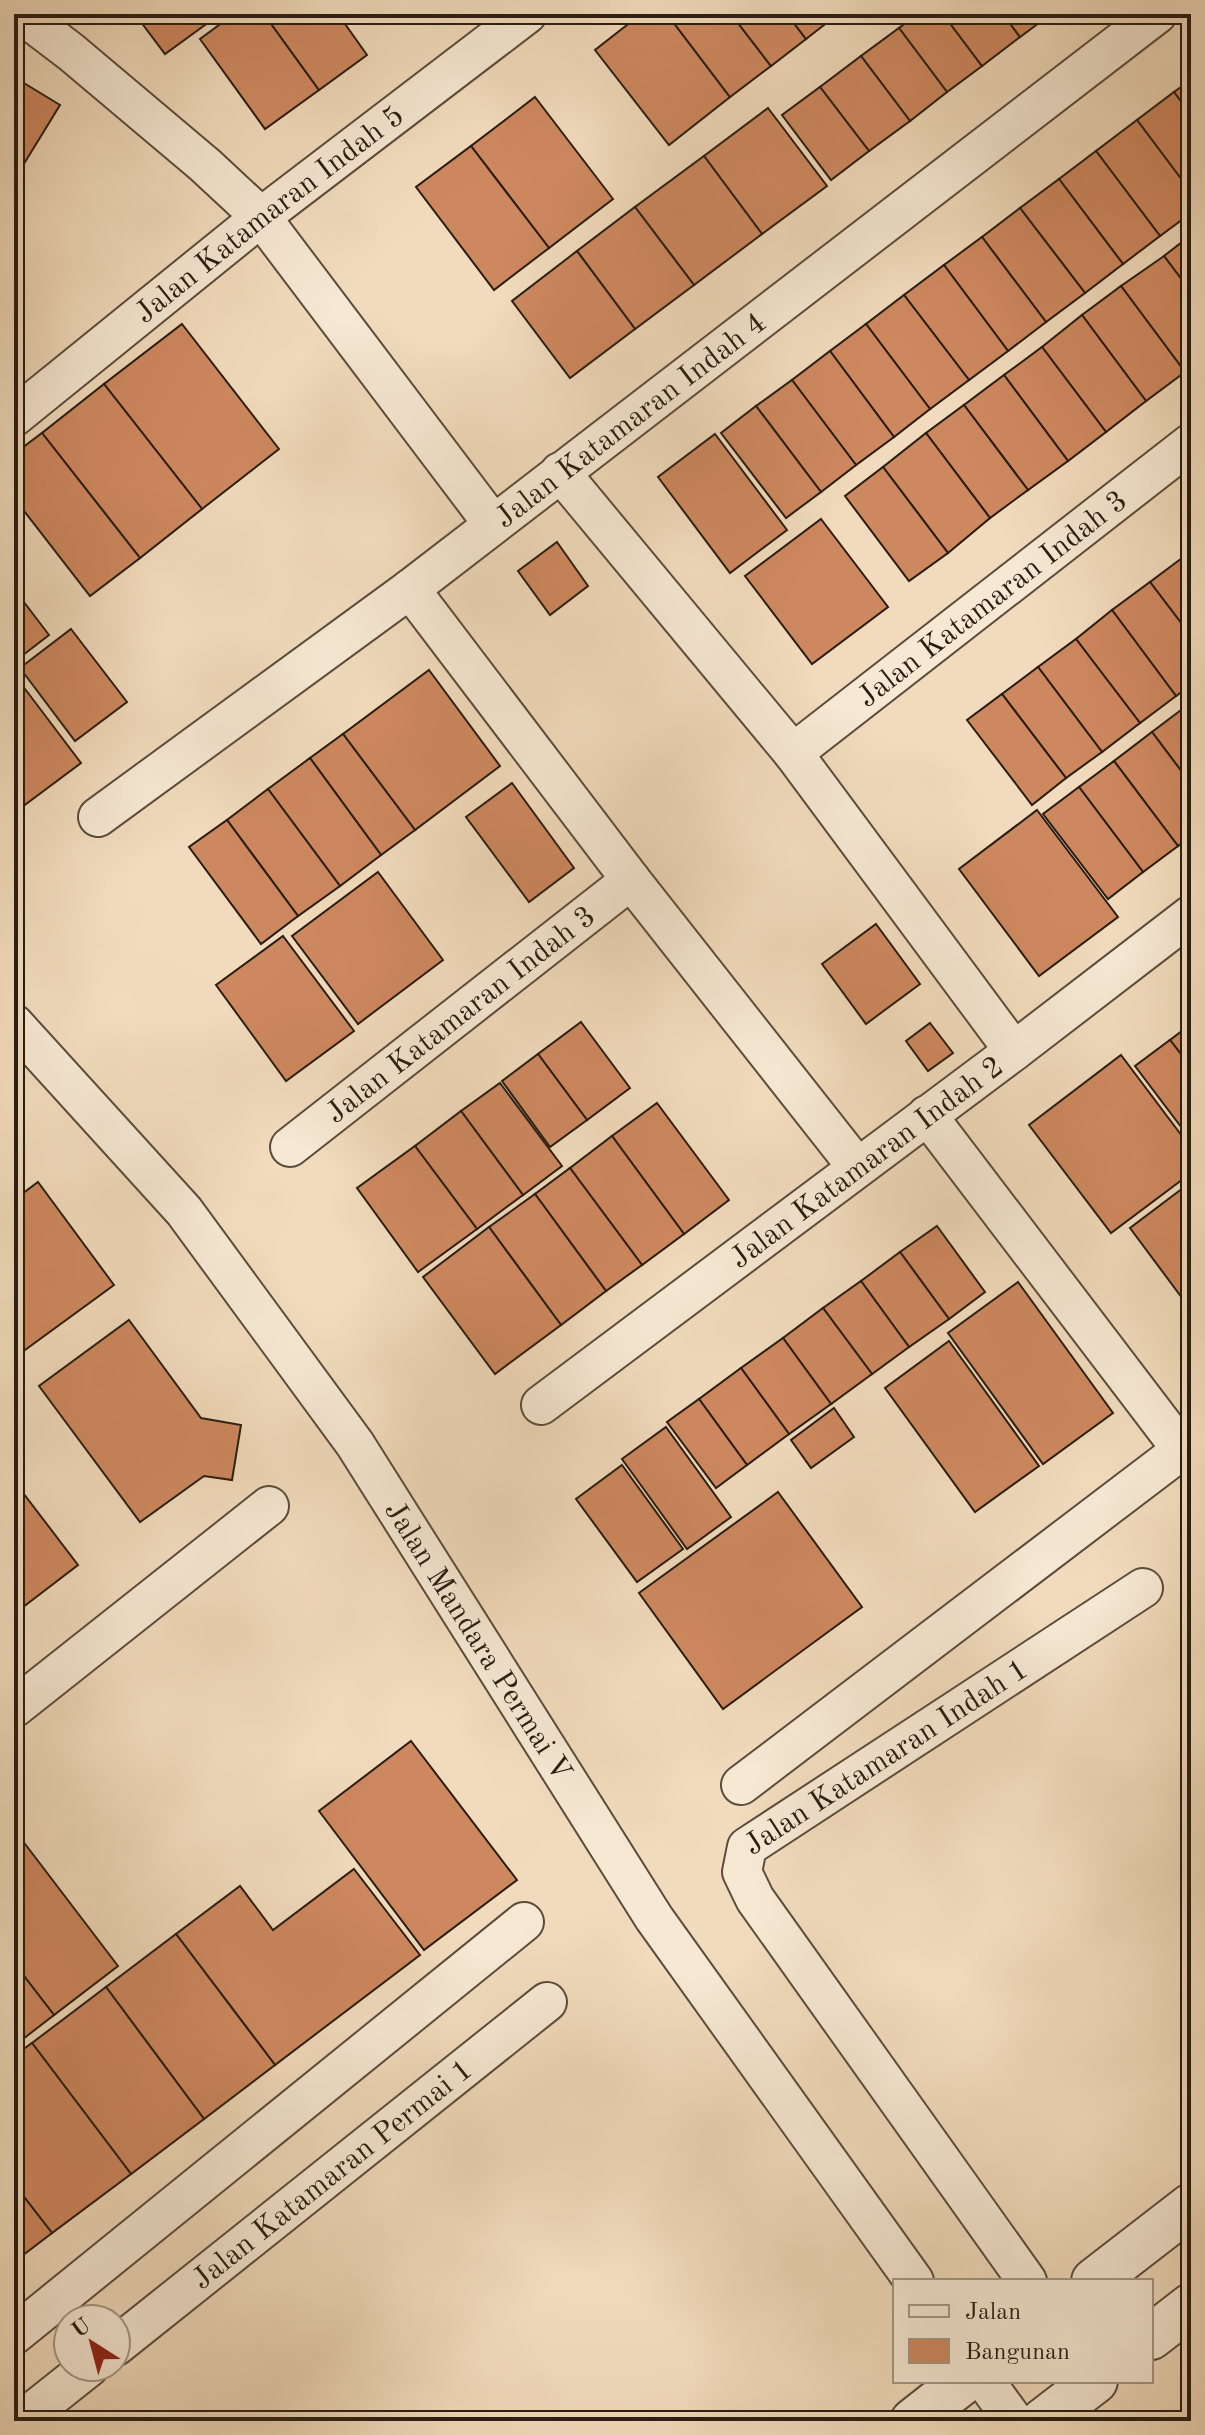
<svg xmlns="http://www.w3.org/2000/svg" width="1205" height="2435" font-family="'Old Standard TT',serif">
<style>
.building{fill:#ce885f;stroke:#281d12;stroke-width:2}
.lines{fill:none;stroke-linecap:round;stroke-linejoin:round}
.minor-casing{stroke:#5a4c3c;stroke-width:42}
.tertiary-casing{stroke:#5a4c3c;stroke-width:48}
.minor{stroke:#f6e8d3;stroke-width:38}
.tertiary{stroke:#f6e8d3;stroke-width:44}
.labels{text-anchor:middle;stroke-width:7;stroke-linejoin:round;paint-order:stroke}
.street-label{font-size:30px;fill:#281d12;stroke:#f6e8d3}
</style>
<rect width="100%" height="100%" fill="#f1dbbc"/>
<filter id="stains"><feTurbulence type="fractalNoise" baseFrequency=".0025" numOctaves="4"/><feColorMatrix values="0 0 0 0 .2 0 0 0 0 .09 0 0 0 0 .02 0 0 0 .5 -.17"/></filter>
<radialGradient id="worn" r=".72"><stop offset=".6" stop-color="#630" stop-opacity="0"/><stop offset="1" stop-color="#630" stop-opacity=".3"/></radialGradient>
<g class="building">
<polygon points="135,14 220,14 165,54"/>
<polygon points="234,14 264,14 319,90 265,129 200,39"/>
<polygon points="264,14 338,14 367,55 319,90"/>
<polygon points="641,14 667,14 730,97 669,145 595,50"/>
<polygon points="667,14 731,14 771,66 730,97"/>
<polygon points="731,14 787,14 806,39 771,66"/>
<polygon points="787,14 838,14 806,39"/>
<polygon points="918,14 943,14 982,66 947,92 899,28"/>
<polygon points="943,14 1003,14 1020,37 982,66"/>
<polygon points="1003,14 1051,14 1020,37"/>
<polygon points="899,28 947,92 910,121 861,56"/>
<polygon points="861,56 910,121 869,151 820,87"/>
<polygon points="14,77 60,105 14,180"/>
<polygon points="1191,80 1191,115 1174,92"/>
<polygon points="820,87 869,151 831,180 782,115"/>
<polygon points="1174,92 1191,115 1191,192 1137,120"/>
<polygon points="535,97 613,199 549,248 471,146"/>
<polygon points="768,108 827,186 762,234 704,156"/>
<polygon points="1137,120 1191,192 1191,213 1160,236 1096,151"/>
<polygon points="471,146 549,248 494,290 416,187"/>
<polygon points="1096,151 1160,236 1123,264 1059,179"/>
<polygon points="704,156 762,234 694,285 635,207"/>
<polygon points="1059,179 1123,264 1085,293 1020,208"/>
<polygon points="635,207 694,285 635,329 577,251"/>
<polygon points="1020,208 1085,293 1046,322 982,237"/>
<polygon points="1191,235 1191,292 1164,256"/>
<polygon points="982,237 1046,322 1008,351 944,265"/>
<polygon points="577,251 635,329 570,378 512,301"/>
<polygon points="1164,256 1191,292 1191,367 1185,372 1121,286"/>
<polygon points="944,265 1008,351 969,380 904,295"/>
<polygon points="1121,286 1185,372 1146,401 1082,315"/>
<polygon points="904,295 969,380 930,409 866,324"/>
<polygon points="1082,315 1146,401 1106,432 1042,347"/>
<polygon points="182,324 279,449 202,509 104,384"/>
<polygon points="866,324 930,409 894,437 830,351"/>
<polygon points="1042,347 1106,432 1068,461 1004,375"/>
<polygon points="830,351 894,437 856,465 792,380"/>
<polygon points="1004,375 1068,461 1028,490 964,405"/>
<polygon points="792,380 856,465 821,492 756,406"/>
<polygon points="104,384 202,509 140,558 42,433"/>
<polygon points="964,405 1028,490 990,518 926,433"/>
<polygon points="756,406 821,492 786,518 721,433"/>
<polygon points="42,433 140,558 90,596 14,498 14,454"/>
<polygon points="926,433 990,518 948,553 883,467"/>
<polygon points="715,434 787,530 730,573 658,477"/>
<polygon points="883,467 948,553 909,581 845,496"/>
<polygon points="821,519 888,607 812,664 745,576"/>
<polygon points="557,542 588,586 550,615 518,571"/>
<polygon points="1190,552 1191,553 1191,636 1150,582"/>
<polygon points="1150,582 1191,636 1191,685 1176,696 1112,610"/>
<polygon points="14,589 49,635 14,662"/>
<polygon points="1112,610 1176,696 1140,723 1076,639"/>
<polygon points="71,629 127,702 75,741 20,668"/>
<polygon points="1076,639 1140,723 1102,752 1038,667"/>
<polygon points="1038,667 1102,752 1066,778 1002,694"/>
<polygon points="429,670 500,766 415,830 343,734"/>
<polygon points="16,677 81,763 14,813 14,679"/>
<polygon points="1002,694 1066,778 1032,805 967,720"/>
<polygon points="1189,704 1191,708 1191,784 1152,732"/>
<polygon points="1152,732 1191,784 1191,836 1178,846 1114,761"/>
<polygon points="343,734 415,830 381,855 310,758"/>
<polygon points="310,758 381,855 340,886 268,789"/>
<polygon points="1114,761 1178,846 1143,872 1079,787"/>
<polygon points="512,783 574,868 529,902 466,817"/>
<polygon points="1079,787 1143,872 1108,899 1043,814"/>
<polygon points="268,789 340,886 298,916 227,820"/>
<polygon points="1037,810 1118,917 1039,976 959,869"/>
<polygon points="227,820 298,916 261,944 189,847"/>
<polygon points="378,872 443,960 358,1024 292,936"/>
<polygon points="876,924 920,984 866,1024 822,964"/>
<polygon points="283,936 354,1031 286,1081 216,985"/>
<polygon points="581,1022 630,1088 587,1120 538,1054"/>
<polygon points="930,1023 953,1053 928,1071 906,1041"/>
<polygon points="1191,1024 1191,1067 1170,1040"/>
<polygon points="1170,1040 1191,1067 1191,1140 1135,1066"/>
<polygon points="538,1054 587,1120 550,1147 502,1081"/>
<polygon points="1121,1055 1191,1148 1191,1173 1111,1233 1029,1125"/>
<polygon points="500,1083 562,1166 523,1195 461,1111"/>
<polygon points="657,1103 729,1200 684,1234 612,1136"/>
<polygon points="461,1111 523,1195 477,1229 415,1146"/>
<polygon points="612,1136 684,1234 642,1265 570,1168"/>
<polygon points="415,1146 477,1229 418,1272 357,1188"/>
<polygon points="570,1168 642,1265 606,1291 535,1194"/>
<polygon points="38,1182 114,1285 14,1358 14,1200"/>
<polygon points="1191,1182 1191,1310 1130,1228"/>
<polygon points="535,1194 606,1291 561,1325 489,1227"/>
<polygon points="937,1226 985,1292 949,1319 900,1252"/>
<polygon points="489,1227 561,1325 495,1374 423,1277"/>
<polygon points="900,1252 949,1319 909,1347 861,1281"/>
<polygon points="861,1281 909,1347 872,1374 823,1308"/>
<polygon points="1018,1282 1113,1413 1043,1464 948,1333"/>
<polygon points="823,1308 872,1374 831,1404 783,1338"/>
<polygon points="129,1320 201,1418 241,1425 232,1480 204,1476 140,1522 39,1386"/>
<polygon points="783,1338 831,1404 789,1434 741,1368"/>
<polygon points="949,1341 1039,1466 975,1512 885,1388"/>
<polygon points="741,1368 789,1434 747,1465 699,1399"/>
<polygon points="699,1399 747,1465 716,1488 667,1422"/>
<polygon points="834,1408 854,1437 811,1468 791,1440"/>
<polygon points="666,1427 731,1517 687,1549 622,1459"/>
<polygon points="622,1465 683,1549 637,1582 576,1499"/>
<polygon points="14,1481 78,1565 14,1614"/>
<polygon points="778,1492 862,1607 723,1709 639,1593"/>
<polygon points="411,1741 517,1880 424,1950 319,1811"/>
<polygon points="19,1836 118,1966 54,2015 14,1963 14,1840"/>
<polygon points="354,1869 420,1955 275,2065 176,1934 240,1886 273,1930"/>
<polygon points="176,1934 275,2065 204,2119 106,1987"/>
<polygon points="14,1963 54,2015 14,2046"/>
<polygon points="106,1987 204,2119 131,2174 32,2043"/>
<polygon points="32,2043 131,2174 52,2233 14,2184 14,2056"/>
<polygon points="14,2184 52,2233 14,2262"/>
</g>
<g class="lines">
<g class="minor-casing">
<g id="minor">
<polyline points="21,14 71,52 205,165 261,217 493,524"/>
<path id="s1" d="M14 417 261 217 527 14"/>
<polyline points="560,472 793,753 1014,1051"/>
<polyline points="410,589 631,880 857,1167"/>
<path id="s2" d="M793 753 1191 443"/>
<path id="s3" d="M98 817 410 589 1157 14"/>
<path id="s4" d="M14 1024 184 1211 355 1444 654 1918 914 2281"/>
<polyline points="927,1115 1182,1450"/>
<path id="s5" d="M290 1147 631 880"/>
<path id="s6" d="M541 1405 1014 1051 1191 915"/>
<polyline points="14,1708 269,1506"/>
<polyline points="741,1785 1191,1443"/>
<path id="s7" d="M1027 2281 755 1899 742 1872 747 1847 1143 1588"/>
<polyline points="14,2335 524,1922"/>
<path id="s8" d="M116 2346 547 2002"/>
<polyline points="985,2381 1014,2421"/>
<polyline points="21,2421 89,2367"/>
</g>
</g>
<g class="tertiary-casing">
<g id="tertiary">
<polyline points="1094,2281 1191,2206"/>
<polyline points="1151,2337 1191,2306"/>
<polyline points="913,2421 964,2381"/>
<polyline points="1043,2421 1095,2381"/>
</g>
</g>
<use href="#minor" class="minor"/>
<use href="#tertiary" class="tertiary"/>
</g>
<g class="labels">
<g class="street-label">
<text dy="10" stroke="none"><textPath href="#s1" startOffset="326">Jalan Katamaran Indah 5</textPath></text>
<text dy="10" stroke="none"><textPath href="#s3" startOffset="664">Jalan Katamaran Indah 4</textPath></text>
<text dy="10" stroke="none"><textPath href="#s2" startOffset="252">Jalan Katamaran Indah 3</textPath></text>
<text dy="10" stroke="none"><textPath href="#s5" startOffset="216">Jalan Katamaran Indah 3</textPath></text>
<text dy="10" stroke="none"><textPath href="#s6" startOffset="406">Jalan Katamaran Indah 2</textPath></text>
<text dy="10" stroke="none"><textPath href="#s4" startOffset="774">Jalan Mandara Permai V</textPath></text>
<text dy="10" stroke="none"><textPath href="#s7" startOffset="690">Jalan Katamaran Indah 1</textPath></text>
<text dy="10" stroke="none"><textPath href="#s8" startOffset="276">Jalan Katamaran Permai 1</textPath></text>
</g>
</g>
<rect width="1205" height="2435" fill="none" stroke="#f1dbbc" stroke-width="48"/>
<rect x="16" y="16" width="1173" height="2403" fill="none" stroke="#281d12" stroke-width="4"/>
<rect x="24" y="24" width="1157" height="2387" fill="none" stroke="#281d12" stroke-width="2"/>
<rect x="893" y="2279" width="260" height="104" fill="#f6e8d3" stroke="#a49786" stroke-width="2"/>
<rect x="909" y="2305" width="40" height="12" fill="#f6e8d3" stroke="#a49786" stroke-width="2"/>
<text x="965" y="2319" font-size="24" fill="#281d12">Jalan</text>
<rect x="909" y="2339" width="40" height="24" fill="#ce885f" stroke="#a49786" stroke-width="2"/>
<text x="965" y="2359" font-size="24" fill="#281d12">Bangunan</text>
<g transform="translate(92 2343) rotate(324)"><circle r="38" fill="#f6e8d3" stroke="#a49786" stroke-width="2"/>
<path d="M0-6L14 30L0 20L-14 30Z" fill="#8f2418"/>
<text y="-12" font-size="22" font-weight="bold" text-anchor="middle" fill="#281d12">U</text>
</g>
<rect width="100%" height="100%" filter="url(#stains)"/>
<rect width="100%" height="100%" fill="url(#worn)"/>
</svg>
